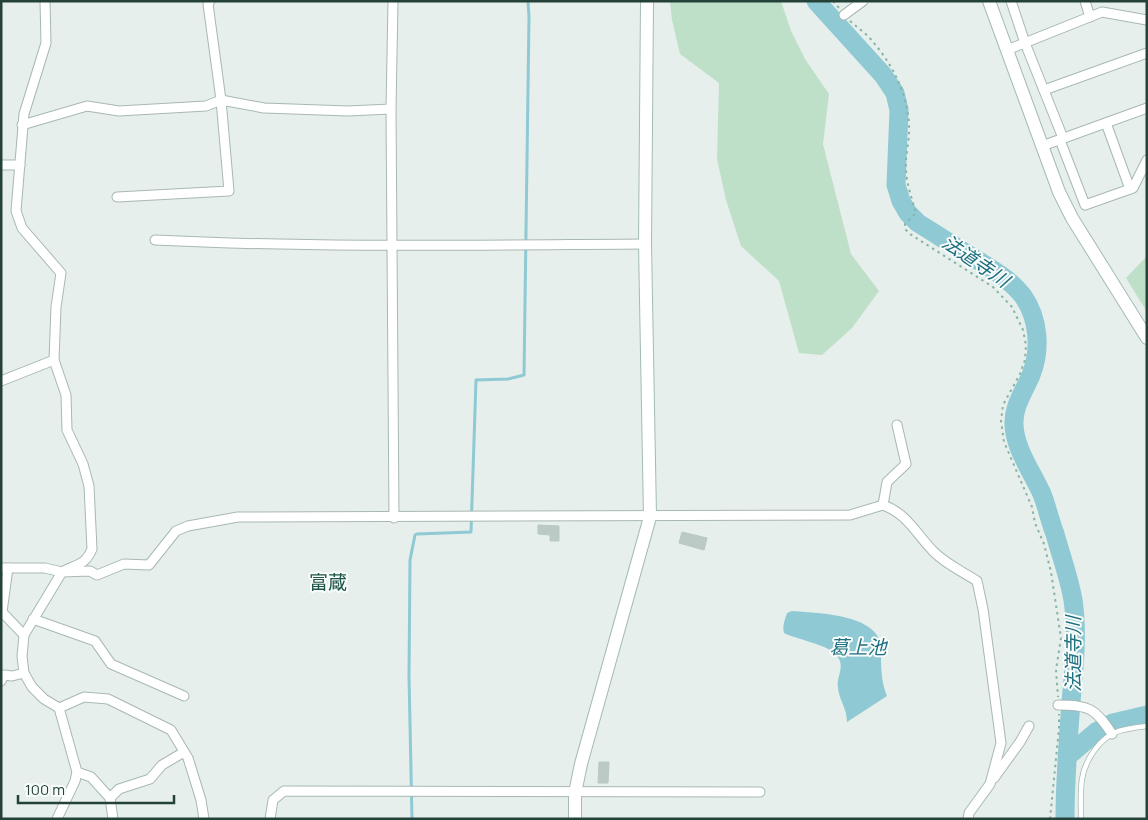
<svg xmlns="http://www.w3.org/2000/svg" width="1148" height="820" font-family="Manrope,'Noto Sans JP',sans-serif">
<style>
.green{fill:#bfe0c8}
.water{fill:#8ec9d4}
.lines{fill:none;stroke-linecap:round;stroke-linejoin:round}
.stream{stroke:#8ec9d4;stroke-width:3}
.river{stroke:#8ec9d4;stroke-width:19}
.building{fill:#bbcac4;stroke:#b8c9c2}
.lane-casing{stroke:#a8b8b2;stroke-width:6}
.street-casing{stroke:#a8b8b2;stroke-width:11}
.secondary-casing{stroke:#a4bbb3;stroke-width:14}
.path{stroke:#86b3a5;stroke-width:2;stroke-dasharray:2.5 4;stroke-linecap:butt}
.lane{stroke:#fff;stroke-width:4.5}
.street{stroke:#fff;stroke-width:9}
.secondary{stroke:#fff;stroke-width:12}
.labels{text-anchor:middle;stroke-width:4;stroke-linejoin:round;paint-order:stroke}
.water-label{font-size:19px;font-style:italic;fill:#1c6f80;stroke:#f7fbf9}
.neighbourhood-label{font-size:19px;fill:#1f5548;stroke:#f7fbf9}
</style>
<rect width="100%" height="100%" fill="#e6efeb"/>
<g class="green">
<polygon points="670,1 780,1 782,4 791,31 805,59 829,94 823,144 851,254 879,291 852,328 822,355 799,353 779,281 741,246 726,200 717,159 719,83 680,54 672,20"/>
<polygon points="1147,256 1147,312 1126,278"/>
</g>
<path class="water" d="M792 611C816 613 873 614 880 642 881 647 880 653 881 658 881 671 882 684 887 696L847 722C847 708 839 700 838 688 836 679 843 670 840 661 834 644 799 641 784 633 782 626 785 620 787 613Z"/>
<g class="lines">
<polyline class="stream" points="412,819 409,676 410,560 415,535 417,534 471,532 476,380 508,379 524,375 529,17 528,1"/>
<g class="river">
<path d="M816 1 883 75 895 93 899 110 896 185 901 201 908 213 918 223C936 234 954 246 972 257 990 268 1010 279 1023 296 1039 319 1041 350 1031 375 1024 392 1013 406 1014 425 1015 449 1032 472 1042 494 1047 507 1050 521 1055 534 1061 556 1069 577 1073 600 1078 634 1074 667 1071 702 1068 741 1065 780 1065 819"/>
<polyline points="1068,756 1096,732 1113,723 1147,715"/>
</g>
</g>
<g class="building">
<polygon points="538,525 559,526 559,541 550,541 550,535 538,534"/>
<polygon points="682,532 707,538 704,550 679,543"/>
<polygon points="599,762 609,762 608,783 598,783"/>
</g>
<g class="lines">
<g class="lane-casing">
<path id="lane" d="M1081 819C1081 806 1080 792 1082 779 1085 760 1100 737 1119 731 1128 728 1138 727 1147 726"/>
</g>
<g class="street-casing">
<g id="street">
<path d="M45 1 46 43 24 114 16 211 22 228 61 273 56 307 54 360 66 395 67 430 83 464 89 486 92 549C85 566 76 564 62 572L24 635 22 656 24 673 32 687 44 699 59 708 77 772 75 781 57 819"/>
<polyline points="210,1 208,4 221,100 264,108 348,111 391,109"/>
<polyline points="393,1 391,109 394,518"/>
<polyline points="1011,1 1025,43 1063,138"/>
<polyline points="1085,1 1090,17"/>
<polyline points="844,15 863,1"/>
<polyline points="1007,50 1102,12 1147,20"/>
<polyline points="1044,90 1147,53"/>
<polyline points="1106,123 1130,189"/>
<polyline points="22,125 87,106 119,111 206,106 221,100 229,191 117,197"/>
<polyline points="1060,140 1085,205 1133,188 1147,160"/>
<polyline points="1042,146 1147,108"/>
<polyline points="1,165 20,165"/>
<path d="M155 240C319 248 482 245 645 244"/>
<polyline points="1,381 54,360"/>
<path d="M883 505C908 514 916 534 934 552 946 564 963 572 977 581L983 609 1001 743 990 784 969 813 968 819"/>
<polyline points="1,568 45,568 62,572 90,571 97,575 124,564 149,565 176,531 188,526 238,517 850,515 883,505 887,482 906,464 897,425"/>
<polyline points="8,568 2,612 24,635"/>
<polyline points="33,619 95,641 111,664 184,696"/>
<polyline points="1,681 4,675 12,676 24,673"/>
<path d="M1058 705C1089 705 1095 708 1112 734"/>
<polyline points="59,708 84,697 108,699 171,730 188,758 201,800 204,819"/>
<polyline points="77,772 91,777 110,798 113,819"/>
<polyline points="994,778 1020,742 1029,726"/>
<polyline points="110,798 119,789 150,779 162,765 184,752"/>
<polyline points="270,819 273,800 284,791 760,792"/>
</g>
</g>
<g class="secondary-casing">
<g id="secondary">
<polyline points="989,1 1059,192 1072,218 1147,338"/>
<polyline points="575,819 575,793 581,764 650,517 645,244 647,1"/>
</g>
</g>
<g class="path">
<polyline points="833,1 839,8"/>
<path d="M850 21C858 28 867 34 873 42 893 65 908 95 909 126 910 140 905 154 906 168 906 183 912 199 916 213L905 224V229L910 234 993 287 1012 307 1023 330 1026 345 1025 360 1020 374 1003 405 1001 421 1004 442 1032 507 1035 523 1044 544 1051 572 1061 638 1056 670 1058 697"/>
<polyline points="1050,819 1059,728 1059,714"/>
</g>
<use href="#lane" class="lane"/>
<use href="#street" class="street"/>
<use href="#secondary" class="secondary"/>
</g>
<g class="labels">
<g class="water-label">
<text transform="translate(976 261) rotate(34)" y="7">法道寺川</text>
<text x="858" y="654">葛上池</text>
<text transform="translate(1073 654) rotate(-90)" y="7">法道寺川</text>
</g>
<g class="neighbourhood-label">
<text x="328" y="589">富蔵</text>
</g>
</g>
<rect width="1148" height="820" fill="none" stroke="#24423a" stroke-width="5"/>
<path d="M18 795v8h156v-8" fill="none" stroke="#24423a" stroke-width="2.5"/>
<text x="25" y="795" font-size="15" fill="#24423a" stroke="#f7fbf9" stroke-width="4" paint-order="stroke">100 m</text>
</svg>
